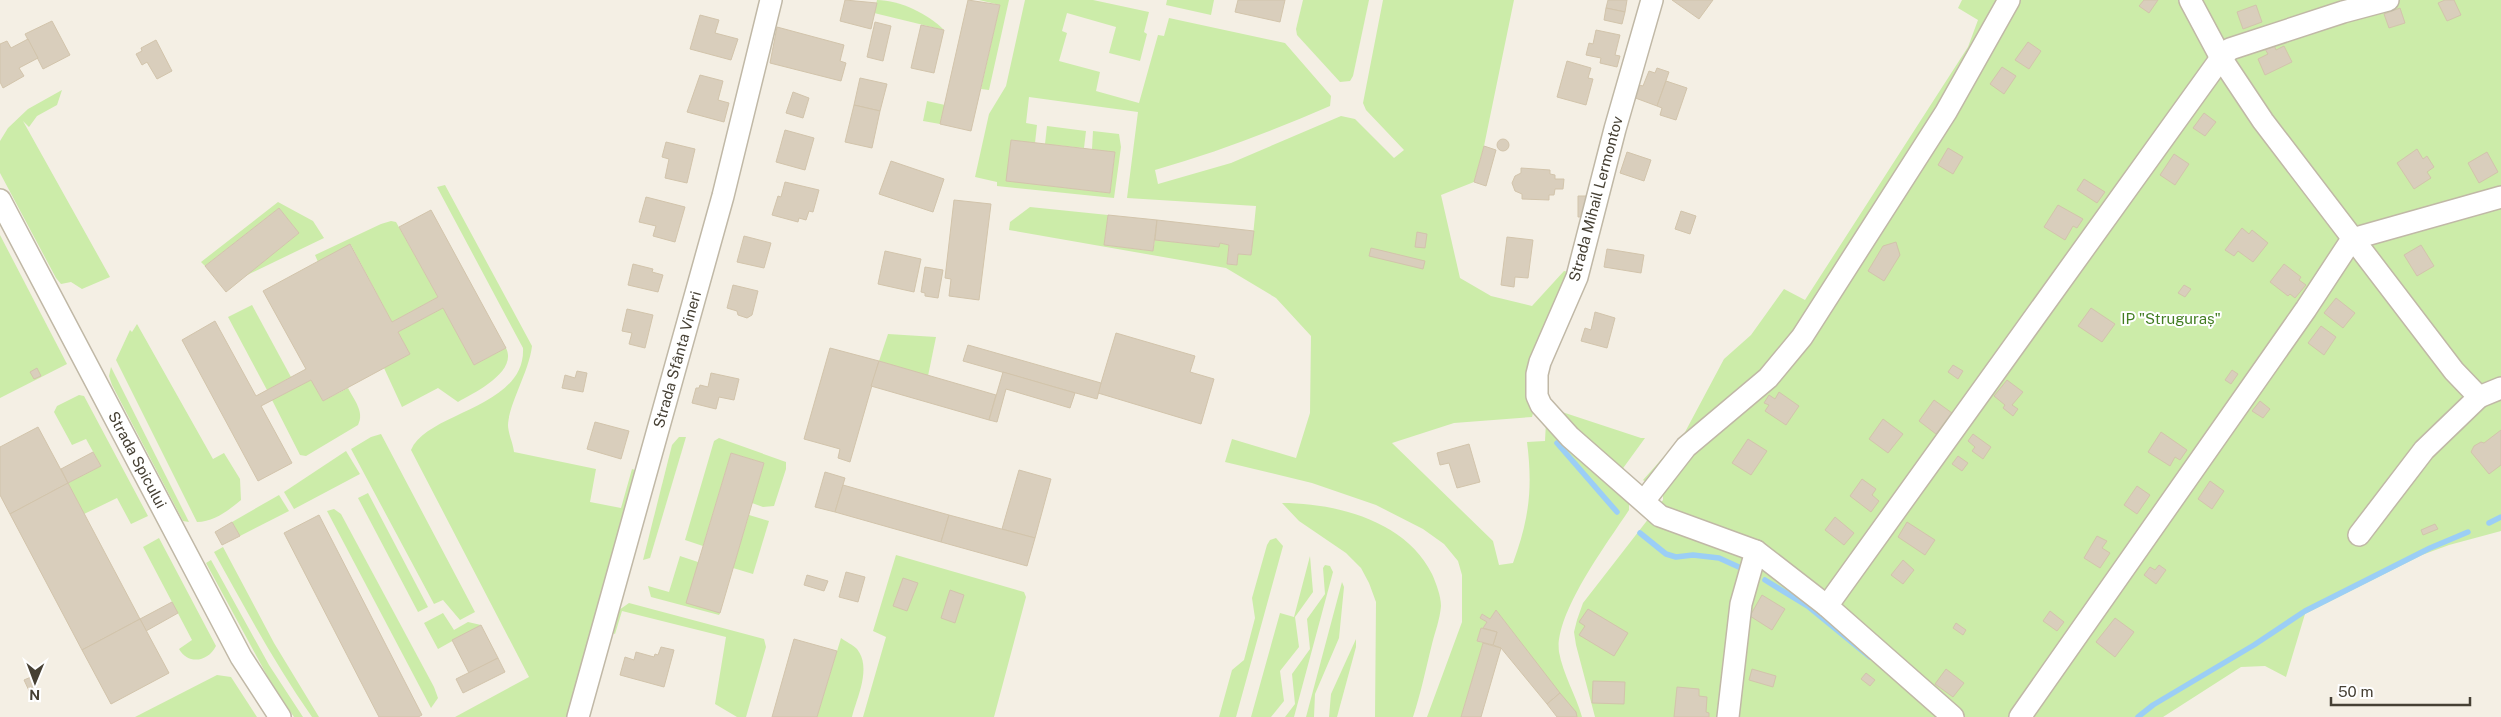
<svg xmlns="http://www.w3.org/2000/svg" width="2501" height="717" font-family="'Public Sans',sans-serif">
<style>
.green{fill:#cceca9}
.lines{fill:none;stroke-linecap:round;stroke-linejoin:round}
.stream{stroke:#9bcef6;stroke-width:5.5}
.building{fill:#d9cebc;stroke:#d2c4ab}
.minor-casing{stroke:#c0b8a6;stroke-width:24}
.minor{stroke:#fff;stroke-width:21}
.labels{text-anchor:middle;stroke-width:4;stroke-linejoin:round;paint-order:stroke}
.street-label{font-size:15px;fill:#464034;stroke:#fff}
.park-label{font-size:15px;fill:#427d22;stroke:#fff}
</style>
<rect width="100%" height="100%" fill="#f4efe4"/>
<g class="green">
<path d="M877 0C900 0 928 14 944 30L874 13Z"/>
<polygon points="979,0 1009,0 989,90 981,89 1000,5"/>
<path d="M1025 0H1093L1149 12 1144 32 1147 34 1140 61 1109 53 1116 27 1067 13 1062 31 1067 33 1059 61 1100 72 1096 91 1139 103 1158 35 1164 36 1169 18 1285 43 1331 96 1330 106C1272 131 1215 153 1155 170L1158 184 1231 163 1341 116 1355 119 1394 158 1404 150 1366 110 1363 103 1383 0H1514L1484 146 1474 182 1441 195 1460 278 1491 296 1532 306 1564 271 1570 272 1532 417 1454 423 1392 443 1493 541 1499 565 1513 563C1529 519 1533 489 1527 442L1545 441 1546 422 1629 497V510C1608 542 1554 614 1559 652 1563 674 1576 696 1582 717H1577L1496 610 1490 619 1482 614 1480 618 1487 622 1483 628H1481L1477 641 1483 643 1461 717H1427L1462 622V575L1458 561 1444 544 1423 529 1376 505 1312 483 1225 462 1232 439 1296 458 1310 413 1311 336 1276 298 1226 268 1009 230 1010 222 1030 207 1108 215 1104 245 1153 251 1155 240 1219 247 1220 243 1229 245 1227 264 1237 265 1238 254 1251 255 1256 206 1127 198 1138 112 1029 97 1026 123 1037 125 1035 143 1011 140 1007 181 1110 193 1115 153 1092 149 1093 131 1119 134 1121 147 1114 198 997 186V182L975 177 989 114 1006 86Z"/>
<polygon points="1167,0 1214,0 1211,15 1166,5"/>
<polygon points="1303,0 1369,0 1353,76 1350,81 1340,82 1297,35 1296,29"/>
<polygon points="1962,0 2501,0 2501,531 2449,545 2422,555 2305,614 2286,677 2265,666 2241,667 2163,717 1595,717 1576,645 1574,632 1577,620 1583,603 1663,500 1663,494 1643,480 1684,434 1724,359 1751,335 1784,289 1805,300 1968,47 1978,20 1958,8"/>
<polygon points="62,90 57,105 37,116 29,127 23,121 110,277 82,289 71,282 61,284 56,278 0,173 0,141 8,128 28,109"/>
<polygon points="927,101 945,105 940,124 923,121"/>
<polygon points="1047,126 1086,131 1084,148 1045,144"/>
<path d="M445 185 532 346C529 372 509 403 508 425 508 433 513 443 514 452L596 469 590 502 621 508 632 469 641 472 570 717H455L529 677 411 450C427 412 526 408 523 348L437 187Z"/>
<polygon points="278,202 313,221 324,238 245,276 299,233 279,208 205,266 201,262"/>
<polygon points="391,221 396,222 438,297 392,322 351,245 318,262 315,255 381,224"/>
<polygon points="0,235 67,364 0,398"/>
<polygon points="252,305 291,377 267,390 228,317"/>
<path d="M443 308 474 365 506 348C518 372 474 393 458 402L438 388 402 407 384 368 410 354 398 332Z"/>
<path d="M137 324 213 459 224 453 240 479 241 500C229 510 214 522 197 522L116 360 130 330 132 332Z"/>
<polygon points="888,334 936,337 928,376 879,361"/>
<polygon points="111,367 189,522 183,521 112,385 109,376"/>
<path d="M311 380 323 401 348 388C354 400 365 412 358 425L306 456 300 455 272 400Z"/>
<polygon points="79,395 84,396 148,516 131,524 117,498 84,514 68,483 101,466 86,439 72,445 54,412 57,406"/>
<polygon points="1556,410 1641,438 1645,438 1621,471"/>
<polygon points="381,434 475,612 460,620 443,600 434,604 351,449 371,437"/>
<polygon points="679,437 686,437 650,558 643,560 672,445"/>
<polygon points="719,438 786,462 786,469 774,506 763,507 752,503 764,463 731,453 703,546 685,540 714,441"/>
<polygon points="346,451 360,474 294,509 284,492"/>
<polygon points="368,493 428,607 418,612 358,498"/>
<polygon points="279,495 289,511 240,536 232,522"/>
<path d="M1282 503C1336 503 1406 521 1432 574 1436 583 1441 596 1441 606 1440 619 1435 632 1432 644 1426 668 1421 693 1413 717H1375L1376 602 1369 583 1361 568 1346 553 1299 521Z"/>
<polygon points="334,509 341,514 434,687 438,698 431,708 327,511"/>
<polygon points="749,515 769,521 753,574 733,568"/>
<path d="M159 538 216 646C208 662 188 665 179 649L192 640 143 547Z"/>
<polygon points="1276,538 1283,546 1236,717 1219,717 1232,670 1244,660 1255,618 1252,598 1267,545 1270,540"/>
<path d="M223 547 274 643 319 717H312C275 664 245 608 214 552Z"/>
<polygon points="896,555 1024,592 1026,597 994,717 863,717 886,637 873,631"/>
<polygon points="680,556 698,562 720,613 719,615 651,597 648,586 669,592"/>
<polygon points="1310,556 1313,592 1295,617 1299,647 1280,671 1284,701 1271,717 1251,717 1280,613 1294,617"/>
<polygon points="211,560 269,665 303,717 294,717 271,683 206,563"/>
<polygon points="1325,565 1330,566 1333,572 1294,717 1285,717 1295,704 1292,674 1310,649 1307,619 1325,594 1323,568"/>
<polygon points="1342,582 1344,587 1339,638 1315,694 1314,717 1306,717"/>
<polygon points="629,603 764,639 766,647 746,717 737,717 715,704 726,637 622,611 615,634 613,633 619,610"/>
<polygon points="443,613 454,630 468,622 481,625 438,649 424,623"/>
<path d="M841 638C845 641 853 645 857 649 872 668 857 697 852 717H817Z"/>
<polygon points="1356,639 1356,647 1337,717 1329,717 1331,694"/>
<polygon points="217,675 231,677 257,717 135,717"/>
</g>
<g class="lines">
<g class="stream">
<polyline points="1557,443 1617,512"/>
<polyline points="2489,523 2501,517"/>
<polyline points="1640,533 1666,554 1676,557 1693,555 1719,558 1741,568"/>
<polyline points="1765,580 1809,607 1870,657"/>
<polyline points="2138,717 2153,705 2254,645 2305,611 2430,548 2468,532"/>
</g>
</g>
<g class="building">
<polygon points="845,0 877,3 871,29 840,21"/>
<polygon points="968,0 1000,5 971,131 940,124"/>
<polygon points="1238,0 1285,0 1280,22 1235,12"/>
<polygon points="1608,0 1627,0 1625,12 1606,8"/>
<polygon points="1672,0 1713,0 1699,19"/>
<polygon points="2144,0 2158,0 2149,13 2139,6"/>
<polygon points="2445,0 2454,0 2461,15 2447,21 2438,3"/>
<polygon points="2256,5 2262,22 2243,29 2237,12"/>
<polygon points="1606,8 1625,12 1622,24 1604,20"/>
<polygon points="2400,8 2405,23 2389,28 2384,14"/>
<polygon points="700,15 719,20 715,33 738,39 731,60 690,49"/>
<polygon points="52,21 70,55 43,69 25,34"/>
<polygon points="875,22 891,26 883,61 867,57"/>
<polygon points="921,25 944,30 934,73 911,68"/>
<polygon points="777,27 844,45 840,61 846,63 841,81 770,63"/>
<polygon points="1596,30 1620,35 1615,55 1620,56 1617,67 1600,63 1601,58 1586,55 1589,43 1593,44"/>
<polygon points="28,39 38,58 19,68 24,76 3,88 0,82 0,44 7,41 11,48"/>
<polygon points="156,40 172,71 157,79 147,62 142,65 136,54 142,51 141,48"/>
<polygon points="2028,42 2041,51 2029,69 2015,60"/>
<polygon points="2274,45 2276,50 2284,46 2292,62 2265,75 2258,59 2268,54 2265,49"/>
<polygon points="1567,61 1591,68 1588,78 1593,79 1586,105 1557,97"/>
<polygon points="2002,67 2016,76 2004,94 1990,84"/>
<polygon points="1657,68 1669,72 1657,106 1630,96 1635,84 1643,86 1649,71 1655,73"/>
<polygon points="700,75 723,81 718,100 729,103 724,122 687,112"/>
<polygon points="860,78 887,84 880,111 854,105"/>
<polygon points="1666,81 1687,88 1676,120 1660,115 1662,108 1657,106"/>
<polygon points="793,92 809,98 803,118 786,113"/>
<polygon points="854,105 880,111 872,148 845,142"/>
<polygon points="2204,113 2216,122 2205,136 2193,128"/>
<polygon points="785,130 814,138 805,170 776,162"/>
<circle cx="1503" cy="145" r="6"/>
<polygon points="1011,140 1115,152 1110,193 1006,181"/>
<polygon points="666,142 695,149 687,183 665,178 669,159 662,157"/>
<polygon points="1484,146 1496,150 1486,186 1474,182"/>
<polygon points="1948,148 1963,157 1953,174 1938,165"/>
<polygon points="2417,149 2423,159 2427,156 2434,167 2427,172 2431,178 2414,189 2397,163"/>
<polygon points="1627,152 1651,160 1644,181 1620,173"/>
<polygon points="2487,152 2498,172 2479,183 2468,163"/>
<polygon points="2174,154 2189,164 2175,185 2160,175"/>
<polygon points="891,161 944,179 933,212 879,194"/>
<polygon points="1521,168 1550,170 1550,174 1555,175 1555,179 1564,179 1563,189 1555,189 1554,195 1549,195 1549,200 1522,199 1522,194 1515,191 1512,183 1515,176 1521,173"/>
<polygon points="2084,179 2105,192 2097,203 2077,190"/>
<polygon points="785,182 819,190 813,212 809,211 806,220 799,218 798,222 772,215 778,196 781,197"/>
<polygon points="1578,196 1590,196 1584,217 1578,217"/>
<polygon points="646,197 685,207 675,242 653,236 656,226 639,222"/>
<polygon points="954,200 991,204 979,300 949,296 951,279 945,278"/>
<polygon points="2058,205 2083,219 2077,228 2073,226 2065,240 2044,227"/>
<polygon points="279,208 299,233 226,292 205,266"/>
<polygon points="431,210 506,348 474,365 443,308 398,332 410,354 323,401 311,380 261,406 292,463 258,481 182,340 215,321 256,396 306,369 263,291 350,244 392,322 438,297 399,227"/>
<polygon points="1681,211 1696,216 1690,234 1675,229"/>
<polygon points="1108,215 1157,220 1153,251 1104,245"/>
<polygon points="1157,220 1254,231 1251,255 1238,254 1237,265 1227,264 1229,245 1220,243 1219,247 1155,240"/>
<polygon points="2242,228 2249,234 2252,230 2268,243 2253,262 2238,251 2234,256 2225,250"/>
<polygon points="1417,232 1427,234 1425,248 1415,247"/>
<polygon points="744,236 771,243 764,268 737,262"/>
<polygon points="1507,237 1533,240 1528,278 1515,277 1514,287 1501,285"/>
<polygon points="1896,242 1900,255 1884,281 1868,271 1883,246"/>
<polygon points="2421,245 2434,266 2417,276 2404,255"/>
<polygon points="1371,248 1425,261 1423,269 1369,256"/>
<polygon points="1607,249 1644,255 1641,273 1604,267"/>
<polygon points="885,251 921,259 914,292 878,284"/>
<polygon points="633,264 653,269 652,272 663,275 658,292 628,285"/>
<polygon points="2284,264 2301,277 2299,280 2306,285 2295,298 2290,294 2288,296 2270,282"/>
<polygon points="925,267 943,270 938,298 925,296 925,293 921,292"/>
<polygon points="733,285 758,291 752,315 747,318 738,315 737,311 727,308"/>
<polygon points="2184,285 2191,289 2185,297 2178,293"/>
<polygon points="2336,298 2355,313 2343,328 2324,313"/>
<polygon points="2091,308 2115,324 2102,342 2078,326"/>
<polygon points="627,309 653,315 645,348 629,344 632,333 622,331"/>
<polygon points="1595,312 1615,318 1607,348 1581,341 1585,328 1591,330"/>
<polygon points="2321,326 2336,337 2324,355 2308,343"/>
<polygon points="1116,333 1195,356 1190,372 1214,379 1201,424 1098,393"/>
<polygon points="968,345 1101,383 1097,399 963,361"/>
<polygon points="830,348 879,361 850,462 838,458 840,449 804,439"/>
<polygon points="879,361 996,395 989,420 871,386"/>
<polygon points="1953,365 1963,371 1958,379 1948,372"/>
<polygon points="37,368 41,376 34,379 30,372"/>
<polygon points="2232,370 2238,374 2231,384 2225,380"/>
<polygon points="577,371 587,373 583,392 562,388 565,375 575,378"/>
<polygon points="1003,372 1075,393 1070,408 1006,389 997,422 989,420"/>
<polygon points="711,373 739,379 734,400 719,397 716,409 692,403 696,388 699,388 700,385 708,387"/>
<polygon points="2007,380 2023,392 2012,405 2018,409 2013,416 2003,408 2005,405 1994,396"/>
<polygon points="1779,392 1799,406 1786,425 1765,411 1769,405 1764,403 1769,395 1775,399"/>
<polygon points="1934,400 1952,413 1936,434 1919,421"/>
<polygon points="2260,401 2270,409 2263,418 2252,411"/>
<polygon points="1883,419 1903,434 1888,453 1869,439"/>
<polygon points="595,422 629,431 621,459 587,449"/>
<polygon points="38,427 68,483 10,514 0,495 0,447"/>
<polygon points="2501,430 2501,465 2489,474 2471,452 2474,446 2481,442 2484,443"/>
<polygon points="2161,432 2187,450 2180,460 2175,457 2170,466 2148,452"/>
<polygon points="1973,434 1991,447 1983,459 1972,451 1975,447 1968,441"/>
<polygon points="1748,439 1767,451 1751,475 1732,463"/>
<polygon points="1469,444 1480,482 1457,488 1449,463 1440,465 1437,453"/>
<polygon points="93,452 101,466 68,483 61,469"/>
<polygon points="731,453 764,463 720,613 686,603"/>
<polygon points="1958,456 1968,463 1962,471 1952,464"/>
<polygon points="1019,470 1051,479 1035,538 1002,529"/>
<polygon points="825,472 845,478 835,512 815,507"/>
<polygon points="1862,479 1876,489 1872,495 1879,501 1871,512 1850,496"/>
<polygon points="2210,481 2224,491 2212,509 2198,499"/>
<polygon points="68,483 140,619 82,650 10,514"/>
<polygon points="843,485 949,515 941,542 835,512"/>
<polygon points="2137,486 2150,495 2137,514 2124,505"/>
<polygon points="319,515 422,715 418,717 379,717 284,533"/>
<polygon points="949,515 1035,538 1027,566 941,542"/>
<polygon points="1835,517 1854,533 1844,545 1825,530"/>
<polygon points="232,522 240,536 222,545 215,532"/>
<polygon points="1907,522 1935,540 1925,555 1898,537"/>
<polygon points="2435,524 2438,529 2423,535 2421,530"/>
<polygon points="2097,536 2107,541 2102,548 2110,553 2100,568 2084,558"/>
<polygon points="1903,560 1914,570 1903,584 1891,575"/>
<polygon points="2159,565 2166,570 2156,584 2144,575 2150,567 2155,570"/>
<polygon points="846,572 865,577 858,602 839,597"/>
<polygon points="807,575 828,581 824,591 804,585"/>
<polygon points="903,578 918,583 907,611 893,606"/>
<polygon points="950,590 964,595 955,623 941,618"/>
<polygon points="1762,595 1785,609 1772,630 1750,616"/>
<polygon points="172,602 178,613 146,631 140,619"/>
<polygon points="1588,609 1628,633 1614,656 1579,635 1585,626 1579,622"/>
<polygon points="1496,610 1560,693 1547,704 1501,648 1493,645 1497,632 1483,628 1487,622 1480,618 1482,614 1490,619"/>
<polygon points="2050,611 2064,622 2057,631 2043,621"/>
<polygon points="2115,618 2134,632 2115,657 2096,642"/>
<polygon points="140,619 169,673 111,704 82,650"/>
<polygon points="1956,623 1966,630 1963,635 1953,628"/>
<polygon points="481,625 498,658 469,673 452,640"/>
<polygon points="1481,628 1497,632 1493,645 1477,641"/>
<polygon points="794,639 837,651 817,717 772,717"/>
<polygon points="1483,643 1501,648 1481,717 1461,717"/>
<polygon points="661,647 674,650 664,687 620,675 625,657 634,660 636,652 654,657 655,654 658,655"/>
<polygon points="498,658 505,672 463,693 456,679"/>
<polygon points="1752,669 1776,676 1773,687 1749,680"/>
<polygon points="1946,669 1964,683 1953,697 1935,684"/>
<polygon points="1866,673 1875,680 1870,686 1861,679"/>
<polygon points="31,677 39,694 32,697 24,680"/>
<polygon points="1593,681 1625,682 1624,704 1592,703"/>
<polygon points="1677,687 1699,689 1699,696 1707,697 1706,712 1709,713 1709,717 1674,717"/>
<polygon points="1560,693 1576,712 1577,717 1557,717 1547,704"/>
</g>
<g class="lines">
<g class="minor-casing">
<g id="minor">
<polyline points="1652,0 1615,129 1577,277 1540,362 1537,374 1537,396 1541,405 1570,437 1660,516 1756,551 1827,606 1953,717"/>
<polyline points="2190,0 2221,58 2263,121 2454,371 2479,397 2501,388"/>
<path id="s1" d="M0 200 241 657 280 717"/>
<polyline points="1644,501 1686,447 1768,378 1802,337 1946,112 2009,0"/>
<polyline points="2359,535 2424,450 2479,397"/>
<polyline points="1827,606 2221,58 2230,49 2343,12 2388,0"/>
<path id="s2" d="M578 717 723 196 771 0"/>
<polyline points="1728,717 1741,604 1756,551"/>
<polyline points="2020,717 2306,309 2352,239 2501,197"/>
</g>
</g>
<use href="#minor" class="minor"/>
</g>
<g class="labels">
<g class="street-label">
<text transform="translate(1596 199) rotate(-75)" y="5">Strada Mihail Lermontov</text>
<text dy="5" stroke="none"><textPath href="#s2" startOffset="371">Strada Sfânta Vineri</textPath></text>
<text dy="5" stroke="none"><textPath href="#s1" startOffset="294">Strada Spicului</textPath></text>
</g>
<g class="park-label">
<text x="2171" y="324">IP "Struguraș"</text>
</g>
</g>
<g transform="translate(35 682) rotate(181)" stroke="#ffffff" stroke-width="4" paint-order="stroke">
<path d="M0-4L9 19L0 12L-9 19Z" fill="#464034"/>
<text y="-8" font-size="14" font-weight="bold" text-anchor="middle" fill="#464034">N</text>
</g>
<path d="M2331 697v8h139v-8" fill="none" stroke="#464034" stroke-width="2.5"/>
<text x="2338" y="697" font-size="15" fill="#464034" stroke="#ffffff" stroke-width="4" paint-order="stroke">50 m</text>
</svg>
